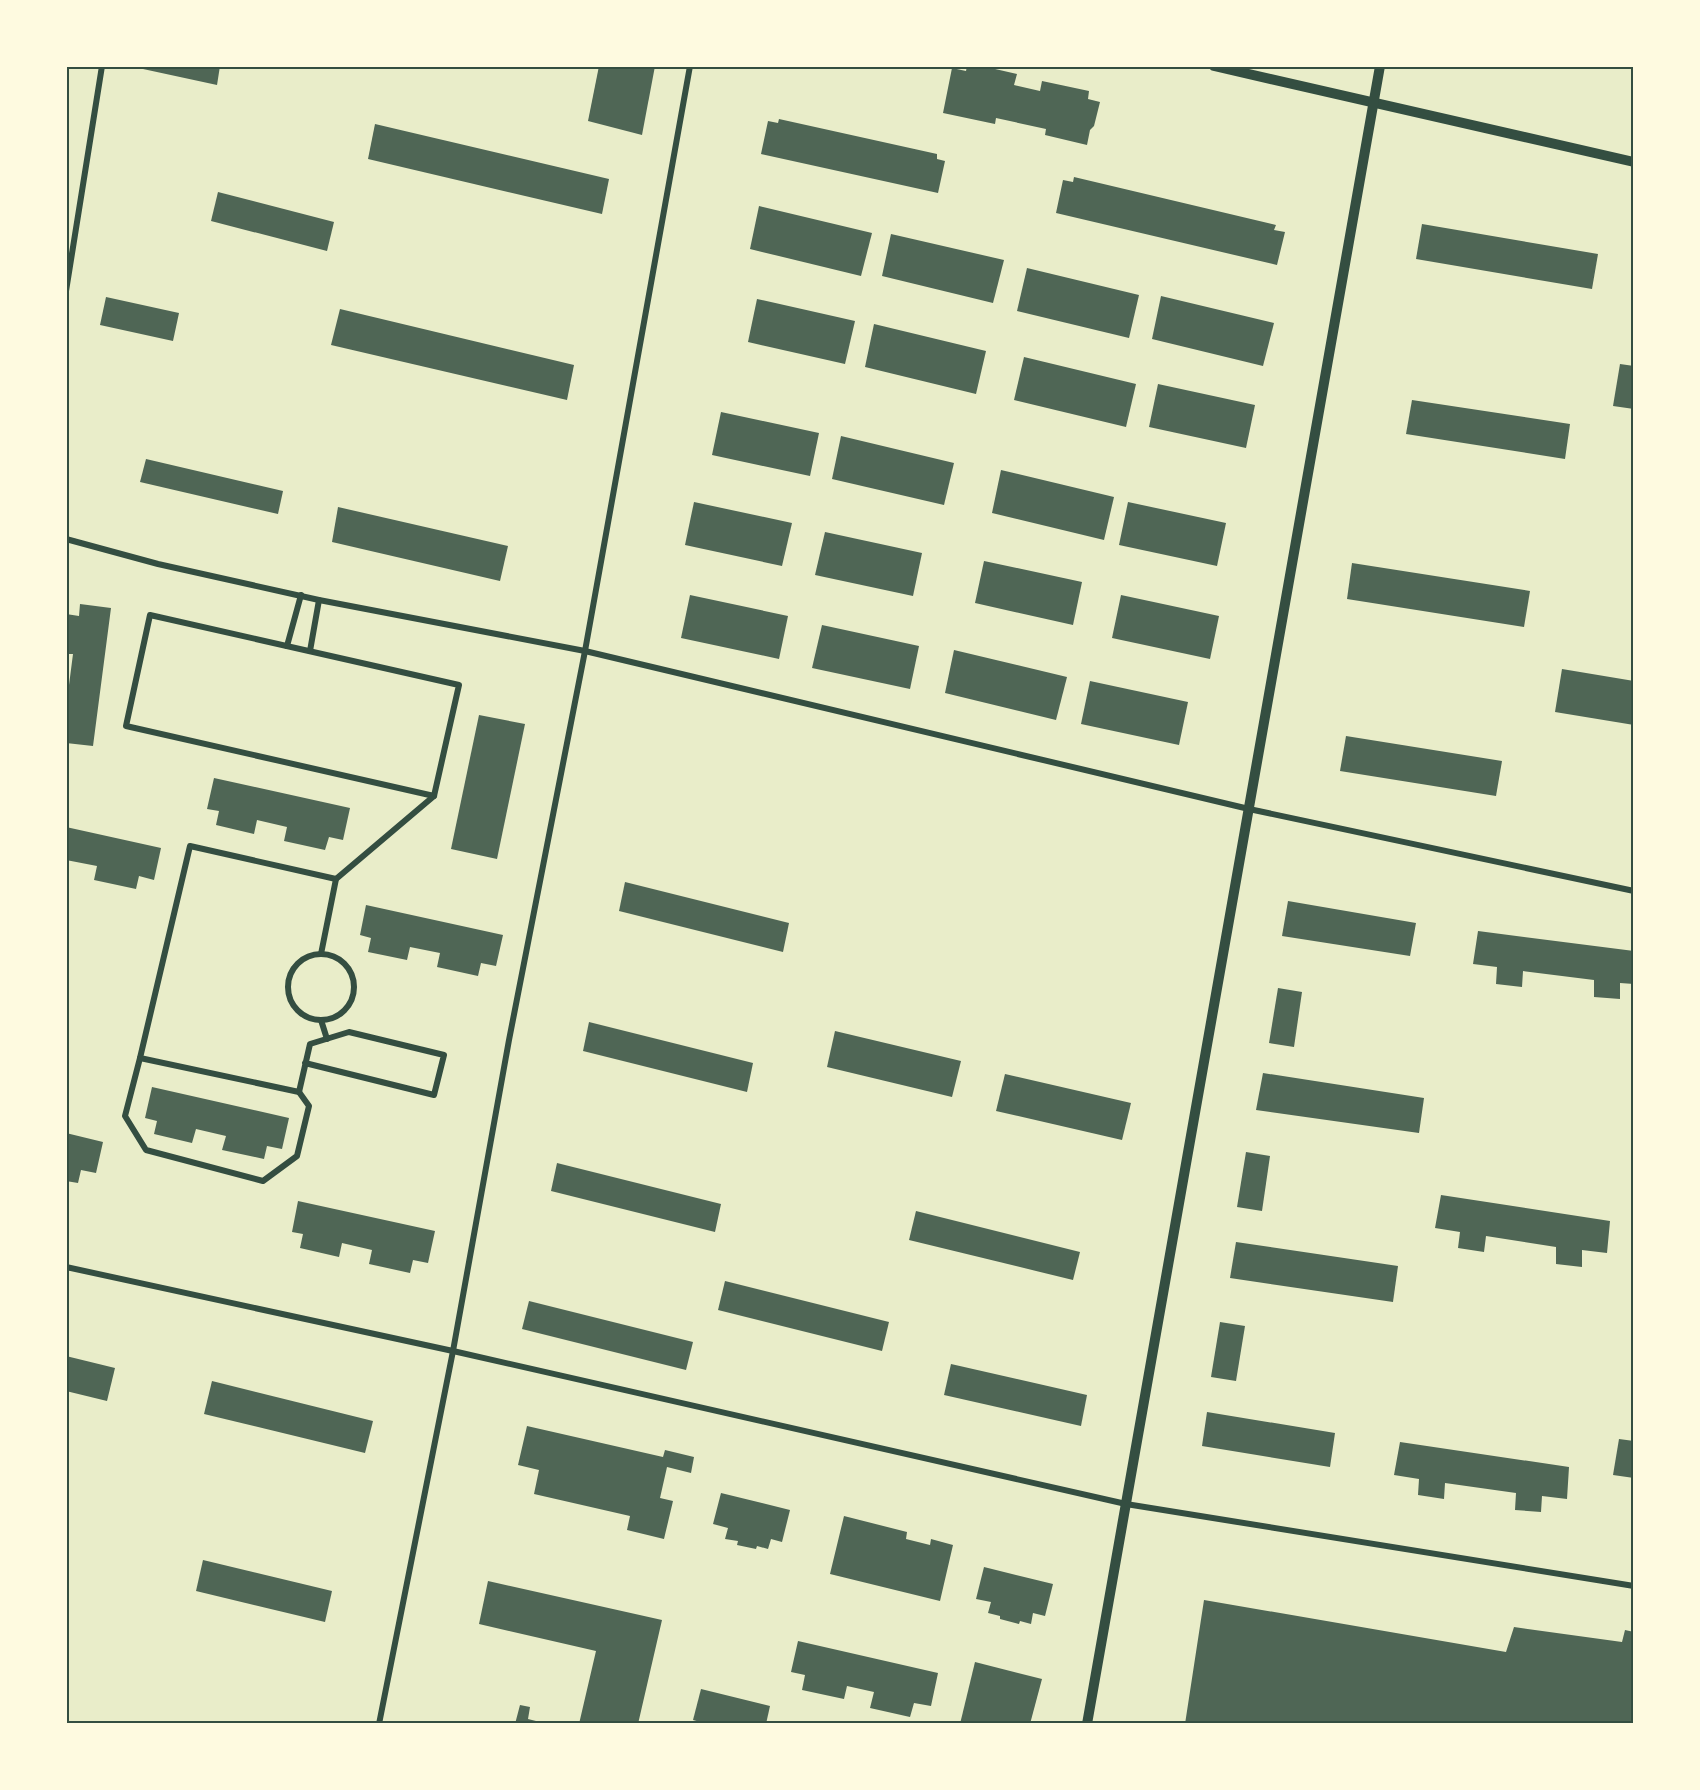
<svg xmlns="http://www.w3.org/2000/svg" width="1700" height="1790" font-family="Overpass,sans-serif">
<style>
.building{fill:#4f6655}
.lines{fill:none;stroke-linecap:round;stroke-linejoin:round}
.minor{stroke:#344e41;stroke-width:6}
.tertiary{stroke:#344e41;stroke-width:10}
.neatline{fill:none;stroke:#344e41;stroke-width:2}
</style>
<rect width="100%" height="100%" fill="#e9edc9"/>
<g class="building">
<polygon points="144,66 220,66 217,85 143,69"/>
<polygon points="599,66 655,66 642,135 588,121"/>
<polygon points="967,66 982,66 1017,74 1014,85 1040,91 1042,81 1089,91 1088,99 1100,102 1094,126 1090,130 1087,145 1045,135 1046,129 996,118 995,124 943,113 952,68 966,71"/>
<polygon points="779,119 937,154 937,159 945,161 938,193 761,154 768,121 778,123"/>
<polygon points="375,124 609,179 602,214 368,159"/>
<polygon points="1074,177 1276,225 1274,230 1285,232 1277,265 1056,213 1063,180 1073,182"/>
<polygon points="218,192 334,222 327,251 211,221"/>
<polygon points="759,206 872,233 861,276 750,249"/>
<polygon points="1422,224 1598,254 1592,289 1416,259"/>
<polygon points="891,234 1004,260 993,303 882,276"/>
<polygon points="1027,268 1139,295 1129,338 1017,311"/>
<polygon points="1161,296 1274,323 1263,366 1152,339"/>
<polygon points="106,297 179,313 173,341 100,325"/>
<polygon points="757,299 855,321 845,364 748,342"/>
<polygon points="340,309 574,365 567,400 331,345"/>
<polygon points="874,324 986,351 976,394 865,367"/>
<polygon points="1024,357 1136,384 1126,427 1014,400"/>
<polygon points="1620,364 1634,366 1634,409 1613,406"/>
<polygon points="1158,384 1255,405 1246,448 1149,427"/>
<polygon points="1412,400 1570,424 1565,459 1406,434"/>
<polygon points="721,412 819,433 810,476 712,455"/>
<polygon points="841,436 954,463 944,505 832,479"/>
<polygon points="146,459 283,491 278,514 140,482"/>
<polygon points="1001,470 1114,497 1104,540 992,513"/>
<polygon points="694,502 792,523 782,566 685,545"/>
<polygon points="1128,502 1226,523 1217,566 1119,545"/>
<polygon points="338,507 508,546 500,581 332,542"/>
<polygon points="825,532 922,553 913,596 815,575"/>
<polygon points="984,561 1082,582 1073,625 975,603"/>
<polygon points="1352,563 1530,591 1524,627 1347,599"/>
<polygon points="690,595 788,616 779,659 681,638"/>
<polygon points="1121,595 1219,616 1210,659 1112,638"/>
<polygon points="80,604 111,608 93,746 66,743 66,684 69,685 73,654 66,654 66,614 79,616"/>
<polygon points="822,625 919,646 910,689 812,668"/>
<polygon points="954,650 1067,677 1056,720 945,693"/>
<polygon points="1562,669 1634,681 1634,725 1555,712"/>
<polygon points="1090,681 1188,702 1179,745 1081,724"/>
<polygon points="479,715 525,724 497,859 451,849"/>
<polygon points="1346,736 1502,761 1496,796 1340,771"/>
<polygon points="214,778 350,808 343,840 329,837 325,850 284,841 287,827 257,820 254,834 216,825 219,811 207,809"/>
<polygon points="66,827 161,848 154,880 139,876 136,889 94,880 97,866 66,860"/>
<polygon points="625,882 789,923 783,952 619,911"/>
<polygon points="1288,901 1416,923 1410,956 1282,936"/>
<polygon points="366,905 503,935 496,966 481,963 478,976 437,967 440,953 410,947 407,960 368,952 371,938 360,935"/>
<polygon points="1478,931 1634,951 1634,984 1620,983 1620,999 1594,997 1594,980 1523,971 1522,987 1496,984 1497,967 1473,964"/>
<polygon points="1278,988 1302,992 1294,1047 1269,1043"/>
<polygon points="589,1022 753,1063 747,1092 583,1051"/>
<polygon points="835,1031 961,1061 952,1097 827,1067"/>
<polygon points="1263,1073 1424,1098 1419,1133 1256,1110"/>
<polygon points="1005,1074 1131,1103 1122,1140 996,1111"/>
<polygon points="152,1087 289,1118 282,1149 267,1146 264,1159 222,1150 226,1136 196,1129 192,1143 154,1134 157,1121 145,1118"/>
<polygon points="66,1133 103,1142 96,1173 81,1170 78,1183 66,1181"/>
<polygon points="1246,1152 1270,1156 1262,1211 1237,1207"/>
<polygon points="557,1163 721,1204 715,1232 551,1191"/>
<polygon points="1441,1195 1610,1221 1607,1253 1582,1250 1582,1267 1556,1264 1556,1247 1486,1236 1484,1252 1458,1248 1460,1232 1435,1228"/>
<polygon points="298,1201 435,1231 428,1263 413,1260 410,1273 369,1264 372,1250 342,1243 339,1257 300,1248 303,1234 292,1232"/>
<polygon points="916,1211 1080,1252 1073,1280 909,1240"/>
<polygon points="1236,1242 1398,1266 1393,1302 1230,1278"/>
<polygon points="725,1281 889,1322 882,1351 718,1310"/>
<polygon points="529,1301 693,1342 686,1370 522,1329"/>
<polygon points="1220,1322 1245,1326 1236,1381 1211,1377"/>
<polygon points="66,1356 115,1368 107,1401 66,1391"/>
<polygon points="951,1364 1087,1395 1081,1426 944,1395"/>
<polygon points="212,1381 373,1421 365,1453 204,1414"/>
<polygon points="1207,1412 1335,1433 1330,1467 1202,1446"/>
<polygon points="527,1426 663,1457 665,1450 694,1457 691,1473 667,1467 660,1498 673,1501 664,1539 627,1530 630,1516 534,1494 539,1470 518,1465"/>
<polygon points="1619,1439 1634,1441 1634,1478 1613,1475"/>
<polygon points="1400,1442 1569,1467 1567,1499 1542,1496 1541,1512 1515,1510 1516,1493 1445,1483 1444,1499 1418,1495 1419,1479 1394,1475"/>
<polygon points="721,1493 790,1510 782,1542 771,1539 768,1549 757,1546 756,1549 737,1545 738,1541 725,1539 728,1528 713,1524"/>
<polygon points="844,1516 907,1532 906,1539 930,1545 931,1539 953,1545 940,1601 830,1574"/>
<polygon points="203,1560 332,1591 325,1622 196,1591"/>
<polygon points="984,1567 1053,1584 1045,1616 1033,1613 1031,1624 1020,1621 1019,1624 1000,1619 1000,1616 988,1613 991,1602 976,1599"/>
<polygon points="488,1581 662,1620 638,1724 579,1724 596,1651 479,1624"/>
<polygon points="1204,1600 1506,1652 1514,1627 1622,1642 1625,1630 1634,1632 1634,1724 1185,1724"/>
<polygon points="798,1641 938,1673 931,1706 914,1703 910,1717 870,1708 874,1692 847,1686 844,1699 802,1690 805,1675 791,1672"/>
<polygon points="975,1662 1042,1679 1030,1724 960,1724"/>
<polygon points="701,1689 770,1706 766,1724 707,1724 693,1720"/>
<polygon points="520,1705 530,1707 528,1719 548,1724 515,1724"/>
</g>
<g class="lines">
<g class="minor">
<polyline points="66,291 102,66"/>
<polyline points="66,539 158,564 319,600 585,651 1249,809 1634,891"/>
<polygon points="150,615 459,685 434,796 126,726"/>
<polyline points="287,646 301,595"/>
<polyline points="310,651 319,600"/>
<polyline points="321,954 336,879 434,796"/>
<circle cx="321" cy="987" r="33"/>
<polyline points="321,1020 327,1039"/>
<polyline points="140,1058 125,1116 146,1150 263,1181 297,1156 309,1106 299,1092"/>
<polyline points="305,1063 434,1095 444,1055 349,1032 310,1044 299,1092 140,1058 190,846 336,879"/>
<polyline points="66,1267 453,1351 1126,1504 1634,1586"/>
<polyline points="379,1724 453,1351 509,1040 585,651 690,66"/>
</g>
<g class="tertiary">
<polyline points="1214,66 1634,162"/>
<polyline points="1087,1724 1380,66"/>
</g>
</g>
<rect width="1700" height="1790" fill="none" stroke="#fefae0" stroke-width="135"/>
<rect x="68" y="68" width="1564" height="1654" class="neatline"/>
</svg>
